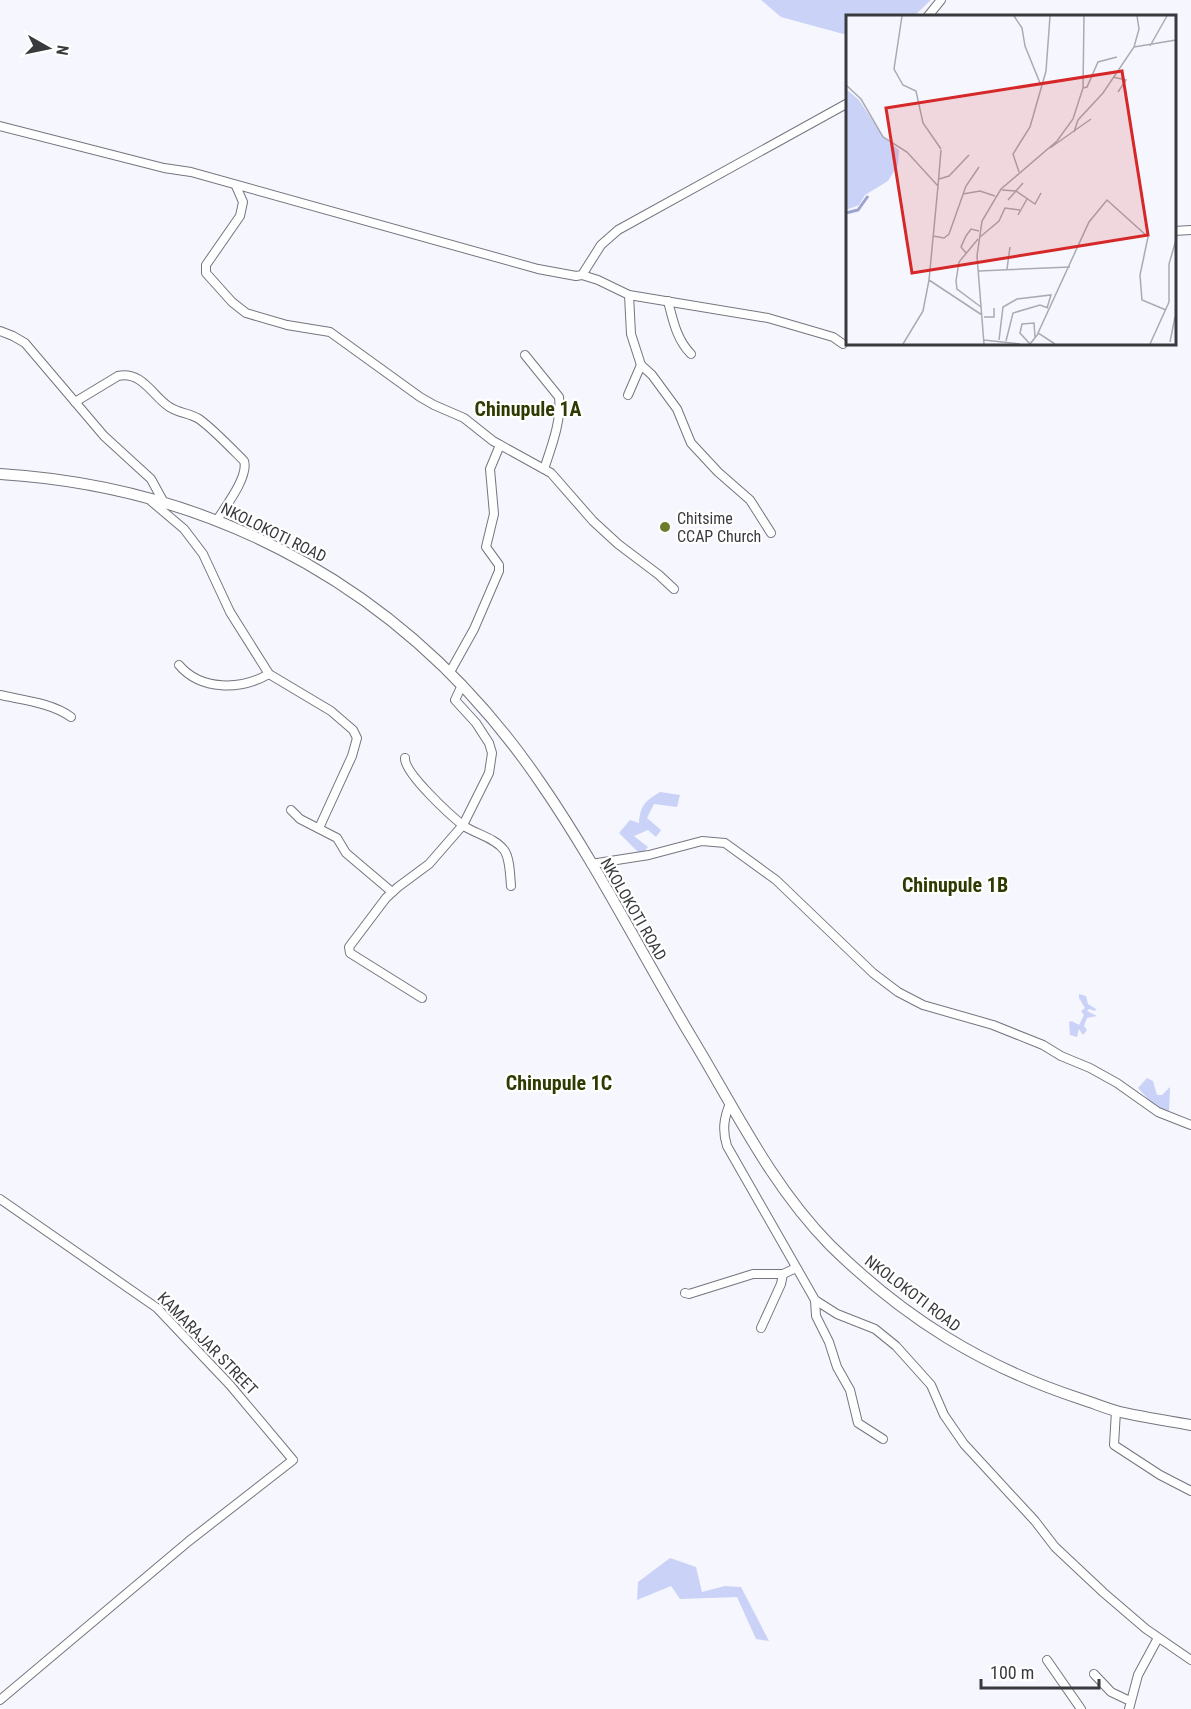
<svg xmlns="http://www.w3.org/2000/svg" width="1191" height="1709" font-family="'Roboto Condensed',sans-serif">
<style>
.green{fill:#cbd2f8}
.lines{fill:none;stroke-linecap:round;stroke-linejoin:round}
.minor-casing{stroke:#74767f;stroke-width:10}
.major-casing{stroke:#74767f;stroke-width:12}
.minor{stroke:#fff;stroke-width:8}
.major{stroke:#fff;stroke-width:10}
.poi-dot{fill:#697d2d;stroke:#fff;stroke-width:2}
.labels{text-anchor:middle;stroke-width:4.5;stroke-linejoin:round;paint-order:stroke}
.poi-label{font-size:16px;fill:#393a3d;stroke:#fff;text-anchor:start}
.street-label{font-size:16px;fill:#393a3d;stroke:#fff}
.quarter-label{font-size:20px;font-weight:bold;fill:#2e3a00;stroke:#fff}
.inset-river{fill:none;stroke:#9ca3cc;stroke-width:3}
.inset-road{fill:none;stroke:#aaabb1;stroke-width:1.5}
.view{fill:#d62828;fill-opacity:0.15;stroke:#d62828;stroke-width:3}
.inset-edge{fill:none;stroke:#393a3d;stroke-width:3}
</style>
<rect width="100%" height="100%" fill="#f5f6fe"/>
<g class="green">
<polygon points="761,0 931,0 914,16 848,16 847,35 781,17"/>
<path d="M660 792 680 795 677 807 654 804 647 818 661 830 656 837 648 830 634 836 648 847 641 855 619 833 630 820 639 823C640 806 645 801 660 792Z"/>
<polygon points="1079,994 1086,996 1088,1004 1096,1009 1095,1011 1089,1009 1087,1011 1097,1016 1087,1018 1084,1026 1087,1030 1083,1035 1079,1029 1077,1037 1070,1035 1069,1022 1072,1021 1079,1025 1084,1015 1081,1011 1085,1008 1079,998"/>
<polygon points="1147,1078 1153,1081 1157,1095 1162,1095 1170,1087 1169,1113 1146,1104 1148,1099 1138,1088"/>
<polygon points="670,1558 696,1567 702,1592 725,1586 741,1587 769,1641 756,1639 737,1597 680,1599 671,1586 637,1600 638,1582"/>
</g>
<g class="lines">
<g class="minor-casing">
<g id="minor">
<polyline points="928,16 941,0"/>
<polyline points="0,126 164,168 191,172 538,269 576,276 582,275 601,245 618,230 848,103"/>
<polyline points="236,186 243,202 240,216 206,265 206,273 232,302 246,313 287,325 330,332 420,397 434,405 464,418 493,441 551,473 593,521 618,544 659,575 674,589"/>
<polyline points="1174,231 1191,230"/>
<polyline points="582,275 598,280 629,295 768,318 833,337 843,344"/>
<polyline points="629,295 631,334 641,365 652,375 677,409 691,443 718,472 750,500 771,533"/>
<path d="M668 301C673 321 677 340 691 354"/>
<polyline points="0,331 13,336 25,343 104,436 151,479 163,501"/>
<path d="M525 355 559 397C562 420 551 448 544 469"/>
<polyline points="628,395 641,365"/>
<path d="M75 402 118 376C142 371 152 395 168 406 177 413 190 413 199 419 212 428 232 449 244 461 249 476 226 506 217 520"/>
<polyline points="151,501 184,529 203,554 230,612 269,674 331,711 353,730 357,738 352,756 319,828"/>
<path d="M179 665C201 691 241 690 269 674"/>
<polyline points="450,672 474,629 499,571 499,565 486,547 494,514 490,469 500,445"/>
<path d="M0 695C23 700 52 703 71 717"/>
<path d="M405 758C404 773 451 816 464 826 476 834 495 838 504 850 510 858 510 875 511 886"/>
<polyline points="291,810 300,819 337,838 346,853 392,892"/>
<polyline points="591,864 649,855 702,841 725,843 776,880 873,973 898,992 923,1005 993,1025 1043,1045 1061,1056 1090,1068 1117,1083 1158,1112 1191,1125"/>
<polyline points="422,998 350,953 349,947 386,898 398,887 429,864 463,825 489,773 492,753 489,743 476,723 455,700 462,685"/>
<path d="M730 1103C724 1118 722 1130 727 1146L815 1300 837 1314 875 1329 896 1346 931 1385 944 1415 964 1444 1035 1521 1055 1547 1104 1593 1146 1629 1191 1660"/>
<polyline points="0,1199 157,1308 230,1385 293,1460 189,1541 0,1700"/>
<polyline points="685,1293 689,1294 753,1274 783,1274 796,1268"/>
<polyline points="815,1300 816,1316 829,1342 837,1367 850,1390 858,1423 883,1439"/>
<polyline points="761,1328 781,1284 783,1274"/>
<polyline points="1116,1411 1114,1445 1160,1475 1191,1491"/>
<polyline points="1047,1660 1081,1709"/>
<polyline points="1094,1674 1111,1692 1130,1701"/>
<polyline points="1129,1709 1138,1675 1158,1638"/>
</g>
</g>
<g class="major-casing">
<path id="major" d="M0 474C224 488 413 596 540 782 596 863 641 953 692 1038 735 1109 771 1185 830 1245 904 1318 983 1367 1081 1399 1094 1403 1107 1409 1120 1412 1143 1417 1167 1421 1191 1425"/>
</g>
<use href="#minor" class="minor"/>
<use href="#major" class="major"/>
</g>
<circle class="poi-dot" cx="665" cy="527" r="6"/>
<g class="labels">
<g class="poi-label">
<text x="677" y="524">Chitsime<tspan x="677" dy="18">CCAP Church</tspan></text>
</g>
<g class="street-label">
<text transform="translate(274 532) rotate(26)" y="6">NKOLOKOTI ROAD</text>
<text transform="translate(634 909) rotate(60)" y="6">NKOLOKOTI ROAD</text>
<text transform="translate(913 1293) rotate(37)" y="6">NKOLOKOTI ROAD</text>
<text transform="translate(208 1343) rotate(46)" y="6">KAMARAJAR STREET</text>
</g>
<g class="quarter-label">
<text x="528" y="416">Chinupule 1A</text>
<text x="955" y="892">Chinupule 1B</text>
<text x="559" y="1090">Chinupule 1C</text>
</g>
</g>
<g transform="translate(846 15)">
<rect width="330" height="330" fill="#f5f6fe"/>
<path d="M0 74 13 85 38 123 53 135 52 150 42 166 19 180 13 190 0 195Z" fill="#cbd2f8"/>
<path class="inset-river" d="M0 198 12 195 22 181"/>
<path class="inset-road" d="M56 1 48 54 57 70 70 76 77 108 95 134M168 1 176 13 179 31 194 68M304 31 321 1M288 32 330 25M267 62 280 65 272 77M0 70 15 84 37 122 61 137 92 171 83 265 136 300M237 73 241 72 252 47 271 42M228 117 232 105 257 78 288 32 293 14 291 1M204 133 245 104M173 157 167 139 184 112 200 56 204 1M93 164 103 161 123 140M92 171 95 135M156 175 170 176 189 189 195 178M117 179 134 176 149 181M162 185 177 168M172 200 181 184M87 221 98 223 103 219 120 171 133 152M134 222 153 206 159 193 174 195M132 224 113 247 110 266 111 274 135 292M120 238 115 232 120 221 125 214 133 216M161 254 164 232M133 256 224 252M138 302H148V293M189 322 188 308 176 309 174 318 184 329 192 319M138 325 174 329M153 325 157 292 171 284 205 280 201 293M160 326 167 298 194 290 202 293M324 327 329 302M57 329 77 296 83 265M138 329 131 241 136 206 155 174 211 126 227 104 237 73 238 1M209 329 192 318 243 207 261 185 302 222 294 260 296 285 320 295M304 329 323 287V249L330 225"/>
<path class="view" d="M276 56 302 220 66 258 40 93Z"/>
<rect width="330" height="330" class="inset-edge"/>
</g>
<g transform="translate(48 48) rotate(99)" stroke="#ffffff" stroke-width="4.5" paint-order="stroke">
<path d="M0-4.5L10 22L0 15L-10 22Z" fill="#393a3d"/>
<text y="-9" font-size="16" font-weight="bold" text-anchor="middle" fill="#393a3d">N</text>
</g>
<path d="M981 1679v9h118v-9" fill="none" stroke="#393a3d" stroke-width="3"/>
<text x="990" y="1679" font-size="18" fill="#393a3d" stroke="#ffffff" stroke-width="4.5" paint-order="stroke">100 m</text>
</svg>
